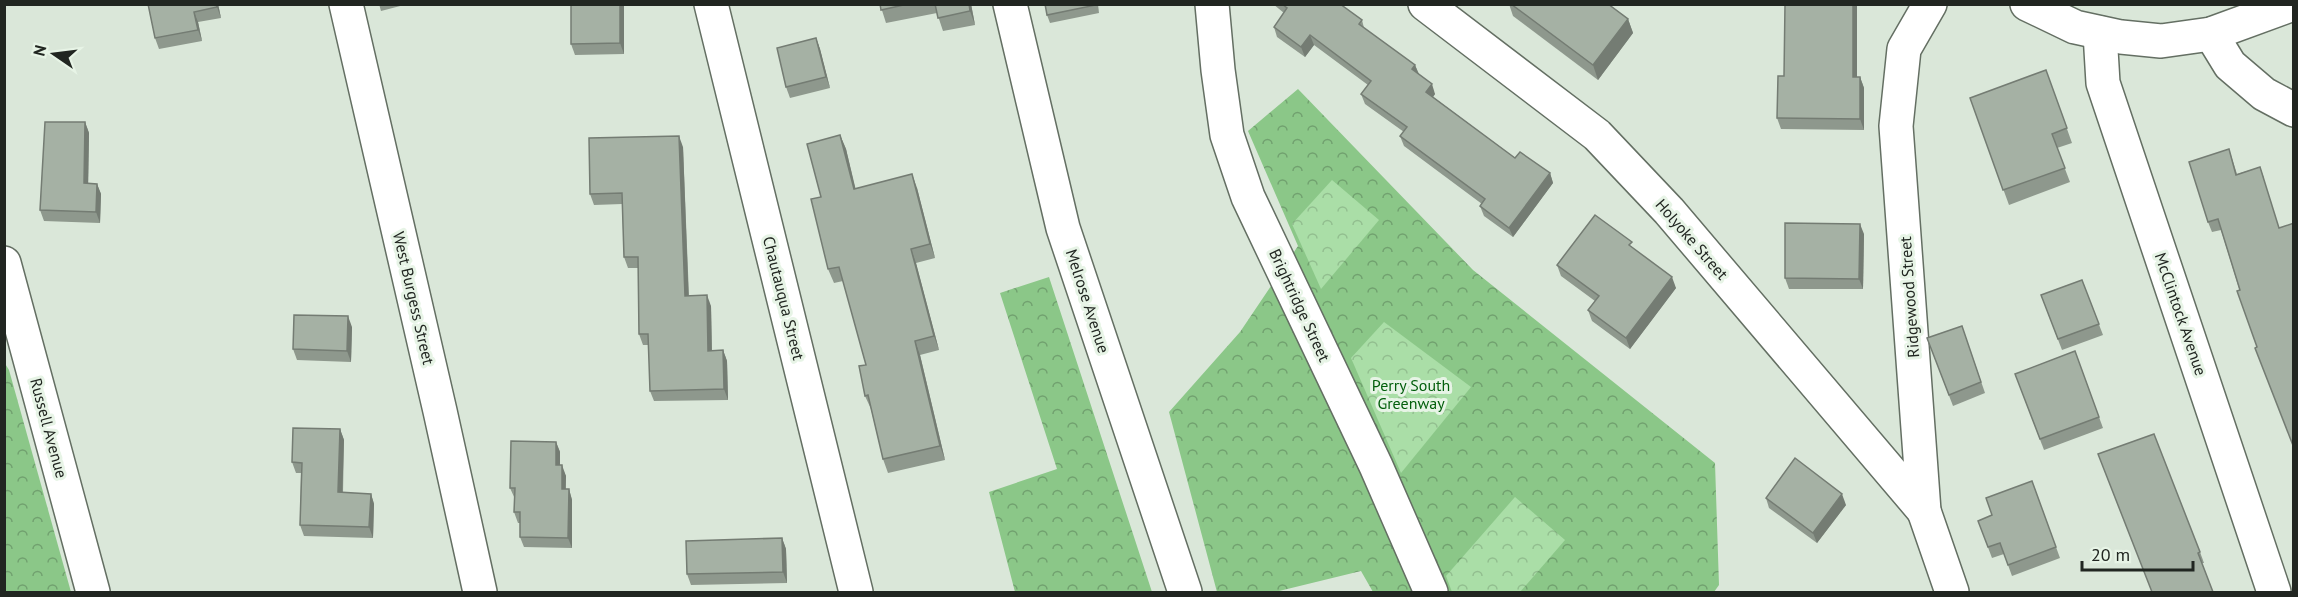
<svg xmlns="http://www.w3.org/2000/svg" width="2298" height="597" font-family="'PT Sans',sans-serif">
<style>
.forest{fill:url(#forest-crowns)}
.park{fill:url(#park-crowns)}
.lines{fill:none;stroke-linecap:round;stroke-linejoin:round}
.minor-casing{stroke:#646f63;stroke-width:36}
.tertiary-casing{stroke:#646f63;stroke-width:36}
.minor{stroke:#fff;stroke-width:33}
.tertiary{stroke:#fff;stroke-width:33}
.wall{fill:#8e988d}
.shaded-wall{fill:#747c73}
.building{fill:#a5b1a4;stroke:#747c73;stroke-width:1.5}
.labels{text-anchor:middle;stroke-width:6;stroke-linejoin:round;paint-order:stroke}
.street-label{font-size:16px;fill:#212621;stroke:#e7f4e6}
.park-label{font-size:16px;fill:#035f0c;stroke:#e7f4e6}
</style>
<defs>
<pattern id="forest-crowns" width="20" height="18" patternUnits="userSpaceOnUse" patternTransform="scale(1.5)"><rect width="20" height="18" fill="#8bc788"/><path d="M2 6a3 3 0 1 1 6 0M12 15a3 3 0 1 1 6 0" fill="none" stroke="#71a16f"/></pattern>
<pattern id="park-crowns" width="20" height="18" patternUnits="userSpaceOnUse" patternTransform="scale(1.5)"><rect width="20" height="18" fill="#aadea7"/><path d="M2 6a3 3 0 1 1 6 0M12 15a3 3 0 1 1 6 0" fill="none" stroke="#92be8f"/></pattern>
</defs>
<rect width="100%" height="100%" fill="#dae7d9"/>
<g class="forest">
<polygon points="1298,89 1473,270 1715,463 1719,585 1714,592 1373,592 1361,571 1275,592 1217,592 1169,412 1240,332 1298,246 1248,131"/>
<polygon points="1049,277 1152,592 1015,592 989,492 1057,469 1000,293"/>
<polygon points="4,362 9,370 71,592 5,592"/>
</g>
<g class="park">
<polygon points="1332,180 1379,220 1321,289 1292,224"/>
<polygon points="1384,322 1471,387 1401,473 1351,358"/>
<polygon points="1515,497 1565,540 1520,592 1452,592 1446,576"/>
</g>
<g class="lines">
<g class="minor-casing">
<g id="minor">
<polyline points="346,4 440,411 480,592"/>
<polyline points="711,4 856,592"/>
<polyline points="1010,4 1063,228 1185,592"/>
<polyline points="1212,4 1218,70 1227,135 1248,197 1376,466 1431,592"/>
<polyline points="1425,4 1597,135 1669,211 1924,511"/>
<polyline points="1930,4 1904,49 1896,126 1924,511 1952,592"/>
<polyline points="2100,33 2103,83 2274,592"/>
<polyline points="2211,34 2230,65 2264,94 2294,110"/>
<polyline points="4,263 93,592"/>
</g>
</g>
<g class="tertiary-casing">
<polyline id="tertiary" points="2027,4 2075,27 2121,37 2161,41 2211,34 2293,4"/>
</g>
<use href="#minor" class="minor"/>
<use href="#tertiary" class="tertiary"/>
</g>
<g class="wall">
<polygon points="148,4 218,4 221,18 198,22 202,41 159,49 155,38"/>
<polygon points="379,4 408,4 381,11"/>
<polygon points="624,4 624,54 575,55 571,44"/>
<polygon points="880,4 971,4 975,25 943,31 937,13 886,23"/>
<polygon points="1045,4 1098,4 1099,13 1050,23 1047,15"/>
<polygon points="1273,4 1342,4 1342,6 1362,20 1364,28 1415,65 1419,74 1435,94 1433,97 1515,158 1550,173 1553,183 1513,237 1484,216 1480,206 1482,204 1404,146 1400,136 1404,132 1365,104 1361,94 1368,85 1314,45 1305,57 1277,37 1274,27 1284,13"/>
<polygon points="1509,4 1608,4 1628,19 1633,33 1598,80 1513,16"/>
<polygon points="1857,4 1857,77 1860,77 1864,88 1864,130 1781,129 1777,118 1784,76"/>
<polygon points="816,38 820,49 830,88 790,98 786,87"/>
<polygon points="2046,70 2072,143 2057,148 2070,182 2009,205 1970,98"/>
<polygon points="85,122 89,133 88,183 97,184 101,194 100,223 44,221 40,210"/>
<polygon points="840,135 846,149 855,188 917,188 935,258 916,263 939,350 920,355 945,460 888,473 883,459 871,409 865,396 866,365 843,281 834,283 828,269"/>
<polygon points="683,147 689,296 711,306 712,351 723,350 727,361 728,400 654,401 650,391 649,345 643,345 639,334 638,268 628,268 624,257 622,204 594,205 590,194"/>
<polygon points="2229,149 2237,174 2260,167 2264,178 2257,347 2221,230 2212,232 2208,222"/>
<polygon points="1864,234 1863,289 1789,289 1785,278"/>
<polygon points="1634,249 1676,288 1630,349 1592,321 1588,310 1595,301 1561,276 1557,265"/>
<polygon points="2082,280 2103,335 2062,350 2041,295"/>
<polygon points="1962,326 1985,393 1953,406 1927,338"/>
<polygon points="352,327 351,362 297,360 293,349"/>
<polygon points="2075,351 2103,428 2044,450 2015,374"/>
<polygon points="340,429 344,440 343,493 371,494 374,504 373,538 304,536 300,525 301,473 296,473 292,462"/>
<polygon points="556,442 560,452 560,465 566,476 566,489 569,489 572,500 572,548 524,547 520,537 520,523 518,523 514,512 515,499 510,488"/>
<polygon points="2098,454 2200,552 2204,563 2202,563"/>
<polygon points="2032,481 2060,558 2012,576 2004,554 1992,558 1978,521 1992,515"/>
<polygon points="1766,498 1846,505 1817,543 1769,508"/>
<polygon points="782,538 786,549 787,583 691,585 687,574"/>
</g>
<g class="shaded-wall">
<polygon points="216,4 218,4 221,18 217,7"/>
<polygon points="620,4 624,4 624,54 620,43"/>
<polygon points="969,4 971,4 975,25 970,11"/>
<polygon points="1853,4 1857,4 1857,88 1853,77"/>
<polygon points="194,12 198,22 202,41 198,30"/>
<polygon points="1628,19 1633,33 1598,80 1593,65"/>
<polygon points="1310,35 1314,45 1305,57 1301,47"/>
<polygon points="816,38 820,49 830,88 826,77"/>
<polygon points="1415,65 1419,75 1412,69"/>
<polygon points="1860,77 1864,88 1864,130 1860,119"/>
<polygon points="1432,84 1435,94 1430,101 1426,92"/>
<polygon points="85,122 89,133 88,194 84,183"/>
<polygon points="840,135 846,149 859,203 854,189"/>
<polygon points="679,136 683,147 689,307 685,296"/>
<polygon points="1550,173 1553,183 1513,237 1509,228"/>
<polygon points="912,174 917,188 935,258 930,244"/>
<polygon points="97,184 101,194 100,223 96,212"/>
<polygon points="1860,224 1864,234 1863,289 1859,279"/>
<polygon points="911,249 916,263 939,350 934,336"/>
<polygon points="1672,277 1676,288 1630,349 1626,338"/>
<polygon points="707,295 711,306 712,362 708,351"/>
<polygon points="348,316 352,327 351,362 347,351"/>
<polygon points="915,341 920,355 945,460 940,446"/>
<polygon points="723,350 727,361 728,400 724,389"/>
<polygon points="340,429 344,440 342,503 338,492"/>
<polygon points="556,442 560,452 560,476 556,465"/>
<polygon points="562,465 566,476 565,500 562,489"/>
<polygon points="569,489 572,500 572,548 568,538"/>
<polygon points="371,494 374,504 373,538 369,527"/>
<polygon points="1842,494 1846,505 1817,543 1813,533"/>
<polygon points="782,538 786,549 787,583 783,572"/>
</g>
<g class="building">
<polygon points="148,4 216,4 217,7 194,12 198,30 155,38"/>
<polygon points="571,4 620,4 620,43 571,44"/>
<polygon points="880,4 908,4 881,10"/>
<polygon points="935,4 969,4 970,11 938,18"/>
<polygon points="1045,4 1096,4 1096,5 1047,15"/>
<polygon points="1282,4 1340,4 1362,20 1359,24 1415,65 1412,69 1432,84 1426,92 1515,158 1520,152 1550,173 1509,228 1480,206 1485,199 1400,136 1407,127 1361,94 1371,81 1310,35 1301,47 1274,27 1287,8"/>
<polygon points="1511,4 1608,4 1628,19 1593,65"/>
<polygon points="1785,4 1853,4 1853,77 1860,77 1860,119 1777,118 1778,76 1784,76"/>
<polygon points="816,38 826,77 786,87 777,48"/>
<polygon points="2046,70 2067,128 2052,134 2065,168 2003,190 1970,98"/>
<polygon points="45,122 85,122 84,183 97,184 96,212 40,210"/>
<polygon points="840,135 854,189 912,174 930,244 911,249 934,336 915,341 940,446 883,459 868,395 865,396 859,366 866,365 839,267 828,269 811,199 821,197 807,144"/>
<polygon points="679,136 685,296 707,295 708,351 723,350 724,389 650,391 648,334 639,334 638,257 624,257 622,193 590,194 589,138"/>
<polygon points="2229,149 2236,175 2260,167 2279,228 2294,223 2294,448 2255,348 2257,347 2237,291 2240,290 2218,219 2208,222 2189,162"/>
<polygon points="1595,215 1632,242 1629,245 1672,277 1626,338 1588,310 1599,296 1557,265"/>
<polygon points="1785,223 1860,224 1859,279 1785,278"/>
<polygon points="2082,280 2099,324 2058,339 2041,295"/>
<polygon points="294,315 348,316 347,351 293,349"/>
<polygon points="1962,326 1981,382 1949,395 1927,338"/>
<polygon points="2075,351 2099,417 2040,439 2015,374"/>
<polygon points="293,428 340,429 338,492 371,494 369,527 300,525 302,463 292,462"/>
<polygon points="2154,434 2200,552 2198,553 2213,592 2152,592 2098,454"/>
<polygon points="511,441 556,442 556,465 562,465 562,489 569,489 568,538 520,537 520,512 514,512 515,488 510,488"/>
<polygon points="1795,458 1842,494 1813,533 1766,498"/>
<polygon points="2032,481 2056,547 2008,565 2000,543 1988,547 1978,521 1992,515 1986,498"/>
<polygon points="782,538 783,572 687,574 686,541"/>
</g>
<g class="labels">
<g class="street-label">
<text transform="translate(1692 239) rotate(49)" y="6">Holyoke Street</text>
<text transform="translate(1909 297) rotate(-94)" y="6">Ridgewood Street</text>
<text transform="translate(414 298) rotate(77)" y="6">West Burgess Street</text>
<text transform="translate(784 298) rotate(76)" y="6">Chautauqua Street</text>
<text transform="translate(1088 301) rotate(72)" y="6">Melrose Avenue</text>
<text transform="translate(1300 305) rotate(65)" y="6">Brightridge Street</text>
<text transform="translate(2181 314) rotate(71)" y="6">McClintock Avenue</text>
<text transform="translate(49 428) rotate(75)" y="6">Russell Avenue</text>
</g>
<g class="park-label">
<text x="1411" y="391">Perry South<tspan x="1411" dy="18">Greenway</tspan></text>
</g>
</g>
<rect width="2298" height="597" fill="none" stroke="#212621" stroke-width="12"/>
<g transform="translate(54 54) rotate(284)" stroke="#e7f4e6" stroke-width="4.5" paint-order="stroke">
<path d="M0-4.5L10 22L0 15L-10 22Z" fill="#212621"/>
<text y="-9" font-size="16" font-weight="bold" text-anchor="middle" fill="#212621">N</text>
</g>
<path d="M2082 561v9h111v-9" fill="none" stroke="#212621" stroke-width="3"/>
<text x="2091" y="561" font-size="18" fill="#212621" stroke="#e7f4e6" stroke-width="4.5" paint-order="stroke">20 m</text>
</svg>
